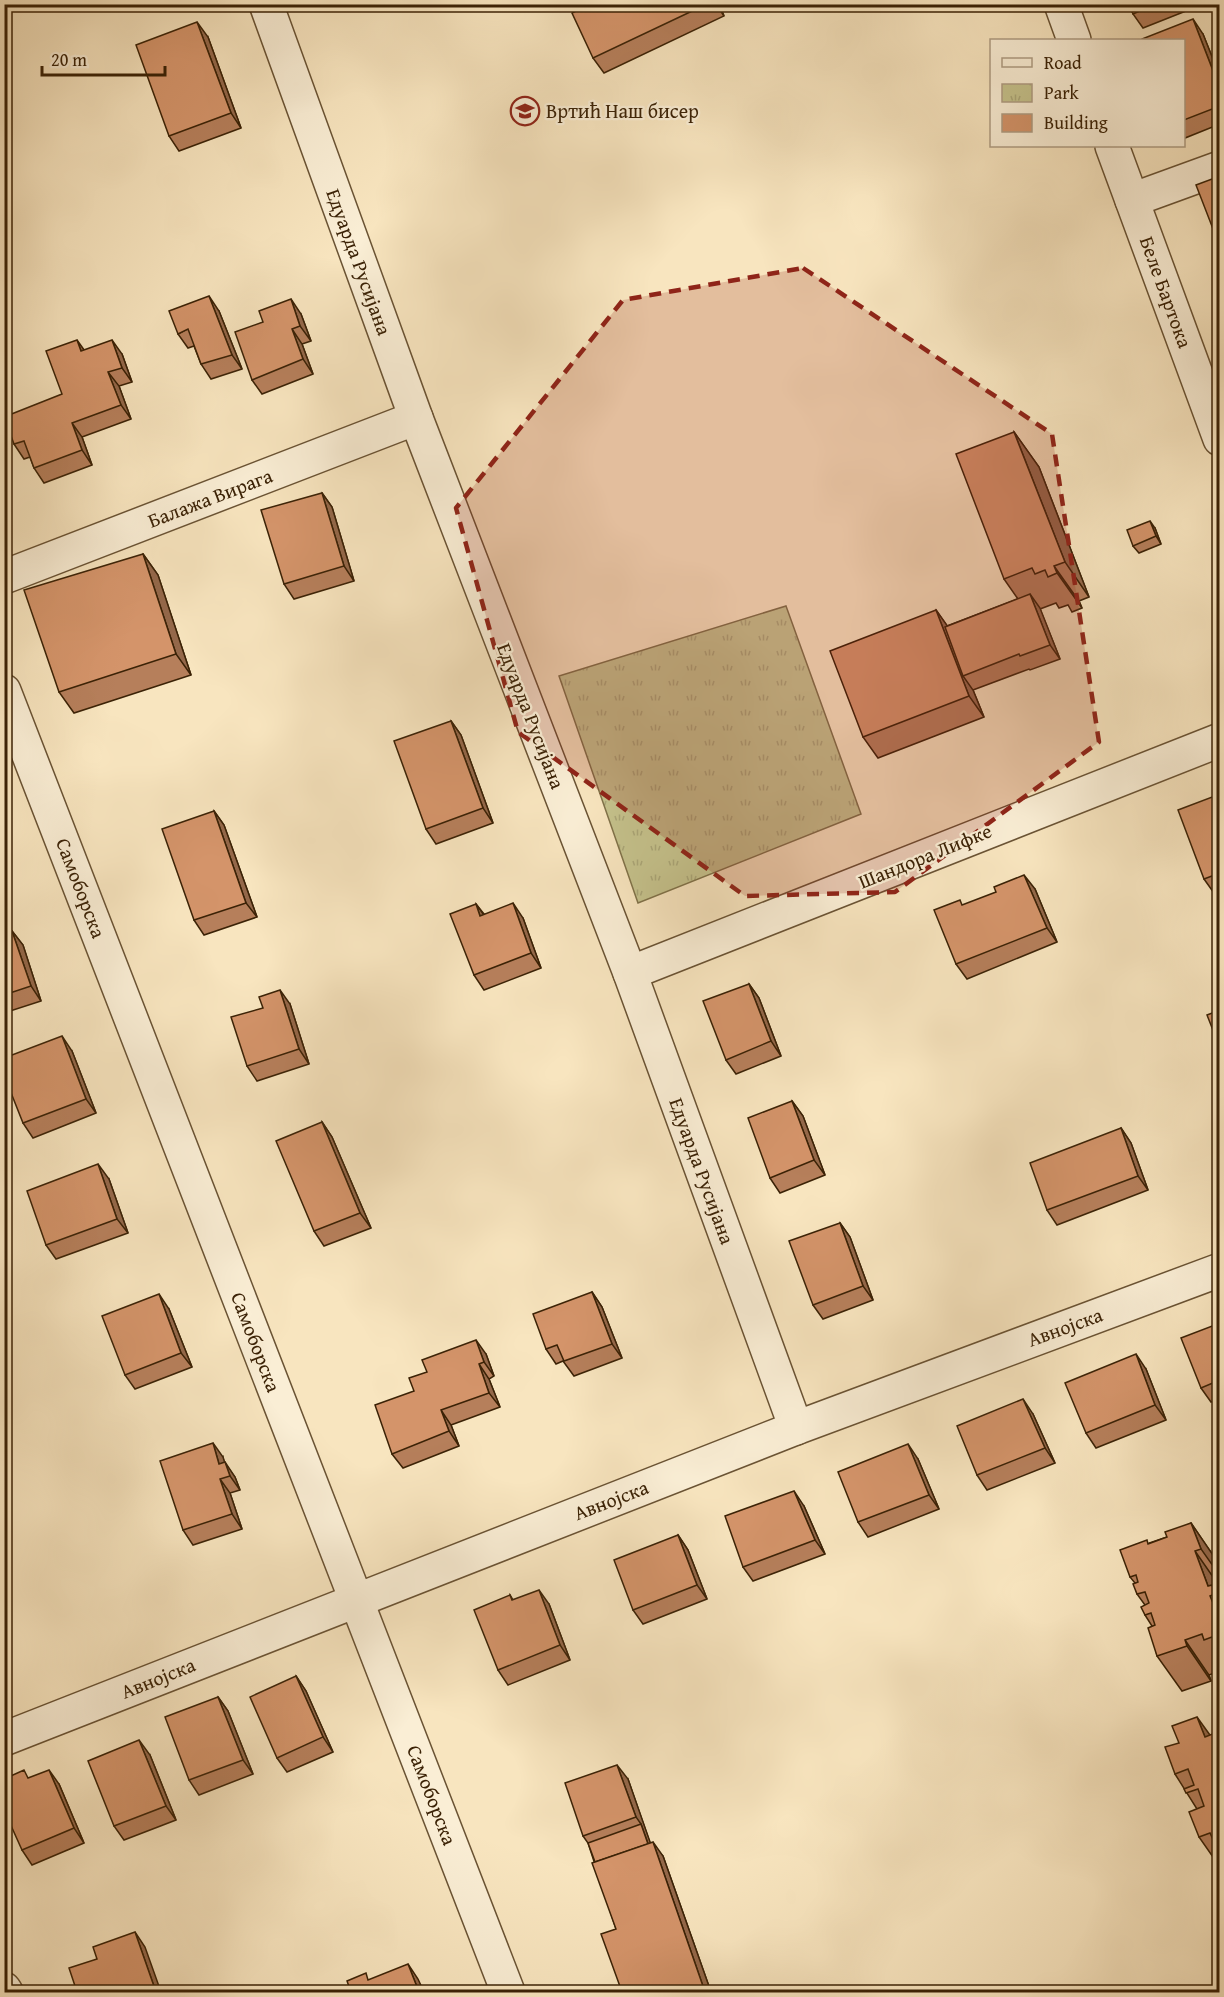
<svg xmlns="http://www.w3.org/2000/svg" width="1224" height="1997" font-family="'Gentium Book Plus',serif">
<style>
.park{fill:url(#park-tufts);stroke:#807249;stroke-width:1.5}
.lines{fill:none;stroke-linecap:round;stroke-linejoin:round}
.minor-casing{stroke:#6a5334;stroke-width:36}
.minor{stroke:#faeed5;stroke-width:33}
.wall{fill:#b67f5b;stroke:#3b2206;stroke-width:1.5}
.shaded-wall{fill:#94684a;stroke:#3b2206;stroke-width:1.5}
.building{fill:#d4946a;stroke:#3b2206;stroke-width:1.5}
.marked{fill:#8f2418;fill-opacity:0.2;stroke:#8f2418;stroke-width:4.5;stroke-dasharray:12 8;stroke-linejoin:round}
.labels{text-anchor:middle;stroke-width:4.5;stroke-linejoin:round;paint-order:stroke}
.poi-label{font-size:20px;fill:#3b2206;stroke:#faeed5;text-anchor:start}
.street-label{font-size:20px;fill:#3b2206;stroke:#faeed5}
</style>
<defs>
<pattern id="park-tufts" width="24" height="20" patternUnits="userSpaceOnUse" patternTransform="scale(1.5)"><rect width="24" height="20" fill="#c5c28c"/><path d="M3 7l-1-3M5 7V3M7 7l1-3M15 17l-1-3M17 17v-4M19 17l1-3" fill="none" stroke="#aaa677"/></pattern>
</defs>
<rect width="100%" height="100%" fill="#f8e5bf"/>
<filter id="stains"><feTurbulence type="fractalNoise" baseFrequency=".00333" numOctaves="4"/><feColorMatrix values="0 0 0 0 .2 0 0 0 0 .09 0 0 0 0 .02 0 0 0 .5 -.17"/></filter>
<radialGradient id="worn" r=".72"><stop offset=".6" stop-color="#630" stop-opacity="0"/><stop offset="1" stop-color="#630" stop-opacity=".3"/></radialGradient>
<polygon class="park" points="786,606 861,814 638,903 559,676"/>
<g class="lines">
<g class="minor-casing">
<g id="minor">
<polyline points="266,4 416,418 630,973 796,1428"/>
<polyline points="1061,4 1074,40"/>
<polyline points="1112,146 1220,439"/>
<polyline points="1132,200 1220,168"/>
<polyline points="4,577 416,418"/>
<polyline points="4,691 508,1992"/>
<polyline points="630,973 1220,740"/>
<polyline points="4,1739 796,1428 1220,1270"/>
<polyline points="4,1989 6,1992"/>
</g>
</g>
<use href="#minor" class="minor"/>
</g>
<g class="wall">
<polygon points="590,4 719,4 724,16 604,73 593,58"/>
<polygon points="1129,4 1190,4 1191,9 1143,28 1133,14"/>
<polygon points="1203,34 1220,77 1220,124 1185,138 1184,137 1184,40"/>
<polygon points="208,37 241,128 179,151 169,136"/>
<polygon points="219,311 242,369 211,379 201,364 194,346 188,348 178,334"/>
<polygon points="301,314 311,341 302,344 313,374 262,394 252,380"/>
<polygon points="84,350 122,354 132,382 119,386 131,419 82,437 92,465 44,483 34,468 30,457 24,459 14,444 62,394"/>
<polygon points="1014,432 1039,467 1089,597 1079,601 1082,608 1072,612 1068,605 1059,608 1056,603 1040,609 1060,659 1030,670 1029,669 973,690 984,717 878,758 863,737 936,610 947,626 1018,599 1004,579"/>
<polygon points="322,493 332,507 354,581 294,599 284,584"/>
<polygon points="1155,528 1161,544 1139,553 1133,546"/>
<polygon points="143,554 158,575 191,675 74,713 59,692"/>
<polygon points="451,721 461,735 493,823 436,844 426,829"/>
<polygon points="1220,794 1220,891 1214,893 1204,879"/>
<polygon points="214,811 224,825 257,917 204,935 194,920"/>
<polygon points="1035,889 1057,942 967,979 956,964 964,905"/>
<polygon points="476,904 484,914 523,918 541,968 484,990 474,975"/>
<polygon points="12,931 23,945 41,1001 4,1013 4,934"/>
<polygon points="749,984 759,998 781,1056 736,1074 726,1060"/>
<polygon points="290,1004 309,1064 257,1081 247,1066"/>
<polygon points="72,1051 96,1113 33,1138 23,1123"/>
<polygon points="792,1101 803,1116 825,1175 780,1193 770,1178"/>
<polygon points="322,1122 332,1137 371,1228 324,1246 314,1231"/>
<polygon points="1121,1128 1131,1143 1148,1190 1057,1225 1047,1210"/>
<polygon points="109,1179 128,1233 56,1259 46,1245"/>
<polygon points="840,1223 850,1237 873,1300 823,1319 813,1305"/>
<polygon points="592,1292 602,1307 622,1358 574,1376 563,1361 556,1364 546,1349"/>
<polygon points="169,1309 192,1367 135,1389 125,1375"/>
<polygon points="1220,1323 1220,1399 1211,1402 1201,1388"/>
<polygon points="486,1354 494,1376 489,1379 500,1407 451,1425 459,1446 403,1468 392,1454 414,1391"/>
<polygon points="1146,1369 1166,1420 1096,1448 1086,1433"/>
<polygon points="1033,1414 1055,1463 987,1490 977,1475"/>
<polygon points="223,1457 224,1462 235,1477 240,1490 230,1493 242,1529 193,1545 183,1530"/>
<polygon points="918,1459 939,1509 868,1537 858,1522"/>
<polygon points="804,1506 825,1554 753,1581 743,1567"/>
<polygon points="1191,1523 1215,1558 1220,1569 1220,1671 1209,1675 1211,1681 1182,1691 1157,1656 1152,1626 1145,1615 1145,1605 1137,1594 1135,1583 1130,1577 1149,1543 1167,1537"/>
<polygon points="678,1535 688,1550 707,1599 643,1624 633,1610"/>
<polygon points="510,1595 513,1600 549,1604 570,1660 508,1685 498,1670"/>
<polygon points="296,1676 306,1691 333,1752 287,1772 277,1758"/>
<polygon points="218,1697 228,1711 253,1774 199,1795 189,1780"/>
<polygon points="1220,1731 1220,1867 1199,1837 1197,1809 1175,1774"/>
<polygon points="150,1755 176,1820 124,1840 114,1826"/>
<polygon points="29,1778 59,1784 84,1843 32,1865 22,1850"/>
<polygon points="628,1779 650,1843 663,1856 711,1992 622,1992 616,1929 588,1843 583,1836"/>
</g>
<g class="shaded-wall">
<polygon points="716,4 719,4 724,16"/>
<polygon points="1193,19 1203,34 1220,77 1220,89"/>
<polygon points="197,22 208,37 241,128 231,113"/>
<polygon points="209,296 219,311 242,369 232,355"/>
<polygon points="291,299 301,314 311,341 300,326"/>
<polygon points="292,329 302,344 313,374 303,359"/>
<polygon points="77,340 87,354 81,351"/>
<polygon points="112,340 122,354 132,382 122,368"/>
<polygon points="108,372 119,386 131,419 121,405"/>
<polygon points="72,423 82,437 92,465 82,450"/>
<polygon points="1014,432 1039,467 1089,597 1065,562"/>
<polygon points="322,493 332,507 354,581 344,566"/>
<polygon points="1150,521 1155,528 1161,544 1156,536"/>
<polygon points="143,554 158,575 191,675 176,654"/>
<polygon points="1054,566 1079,601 1082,608 1057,573"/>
<polygon points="1030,594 1040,608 1060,659 1050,645"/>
<polygon points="936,610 951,631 963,676 973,690 984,717 969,696"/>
<polygon points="451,721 461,735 493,823 483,808"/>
<polygon points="214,811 224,825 257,917 246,903"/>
<polygon points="1024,875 1035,889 1057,942 1047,928"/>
<polygon points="513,903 523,918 541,968 531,953"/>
<polygon points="476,904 486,918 480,916"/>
<polygon points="12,931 23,945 41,1001 31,986"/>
<polygon points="749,984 759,998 781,1056 771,1041"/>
<polygon points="280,990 290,1004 309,1064 299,1049"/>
<polygon points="62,1036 72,1051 96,1113 86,1099"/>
<polygon points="792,1101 803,1116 825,1175 814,1160"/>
<polygon points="322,1122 332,1137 371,1228 360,1213"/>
<polygon points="1121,1128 1131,1143 1148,1190 1138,1176"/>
<polygon points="98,1164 109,1179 128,1233 117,1219"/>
<polygon points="840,1223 850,1237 873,1300 863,1286"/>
<polygon points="592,1292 602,1307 622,1358 612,1344"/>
<polygon points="159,1294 169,1309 192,1367 181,1353"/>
<polygon points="476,1340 486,1354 494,1376 484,1362"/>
<polygon points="1136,1354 1146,1369 1166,1420 1155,1405"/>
<polygon points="479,1364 489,1379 500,1407 489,1393"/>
<polygon points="1023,1399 1033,1414 1055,1463 1045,1448"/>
<polygon points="441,1410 451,1425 459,1446 449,1431"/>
<polygon points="213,1443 223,1457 229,1476 219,1464"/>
<polygon points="908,1444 918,1459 939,1509 929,1495"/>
<polygon points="225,1462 235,1477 240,1490 230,1476"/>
<polygon points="220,1479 230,1493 242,1529 232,1514"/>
<polygon points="794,1491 804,1506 825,1554 815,1540"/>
<polygon points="1191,1523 1215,1558 1220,1569 1220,1576 1201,1549"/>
<polygon points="678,1535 688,1550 707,1599 697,1585"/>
<polygon points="1195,1551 1220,1587 1220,1600 1215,1594 1208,1586"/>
<polygon points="539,1590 549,1604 570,1660 560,1645"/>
<polygon points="1185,1640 1209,1675 1211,1681 1187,1646"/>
<polygon points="296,1676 306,1691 333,1752 323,1737"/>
<polygon points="218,1697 228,1711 253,1774 243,1760"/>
<polygon points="1197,1717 1220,1749 1205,1737"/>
<polygon points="139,1740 150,1755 176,1820 166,1806"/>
<polygon points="617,1765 628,1779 656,1859 651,1852 641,1824 636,1817"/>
<polygon points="49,1770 59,1784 84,1843 74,1828"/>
<polygon points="653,1842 663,1856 711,1992 705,1992"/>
<polygon points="135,1932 145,1947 161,1992 156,1992"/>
<polygon points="408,1964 418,1979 424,1992 419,1992"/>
</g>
<g class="building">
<polygon points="590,4 707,4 593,58 572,13"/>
<polygon points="1129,4 1156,4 1133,14"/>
<polygon points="1193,19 1220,89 1220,106 1184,120 1184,40 1142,40 1142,39"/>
<polygon points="197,22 231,113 169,136 136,45"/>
<polygon points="1220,176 1220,247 1196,185"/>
<polygon points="209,296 232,355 201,364 188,329 178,334 169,311"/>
<polygon points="291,299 300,326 292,329 303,359 252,380 235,332 263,322 259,311"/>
<polygon points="77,340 81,351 112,340 122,368 108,372 121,405 72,423 82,450 34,468 24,441 14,444 4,417 62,394 46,351"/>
<polygon points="1014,432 1065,562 1054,566 1057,573 1048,577 1045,570 1035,574 1032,568 1004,579 956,454"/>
<polygon points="322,493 344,566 284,584 261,510"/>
<polygon points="1150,521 1156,536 1133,546 1127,530"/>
<polygon points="143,554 176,654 59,692 24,590"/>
<polygon points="1030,594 1050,645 1020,656 1019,654 963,676 945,627"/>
<polygon points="936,610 969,696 863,737 830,651"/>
<polygon points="451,721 483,808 426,829 394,741"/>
<polygon points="1220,794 1220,873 1204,879 1178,810"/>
<polygon points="214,811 246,903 194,920 162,829"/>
<polygon points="1024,875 1047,928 956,964 934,910 960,900 962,905 996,892 994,887"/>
<polygon points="513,903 531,953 474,975 450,914 476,904 480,916"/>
<polygon points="12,931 31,986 4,995 4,934"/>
<polygon points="749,984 771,1041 726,1060 703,1001"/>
<polygon points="280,990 299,1049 247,1066 231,1017 263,1008 259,997"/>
<polygon points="1220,1010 1220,1048 1207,1015"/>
<polygon points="62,1036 86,1099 23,1123 4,1075 4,1058"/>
<polygon points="792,1101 814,1160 770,1178 748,1118"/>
<polygon points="322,1122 360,1213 314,1231 276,1141"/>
<polygon points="1121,1128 1138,1176 1047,1210 1030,1163"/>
<polygon points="98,1164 117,1219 46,1245 27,1191"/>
<polygon points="840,1223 863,1286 813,1305 789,1241"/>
<polygon points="592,1292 612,1344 564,1361 557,1345 546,1349 533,1314"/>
<polygon points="159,1294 181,1353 125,1375 102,1316"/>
<polygon points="1220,1323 1220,1380 1201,1388 1181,1338"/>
<polygon points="476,1340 484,1362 479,1364 489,1393 441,1410 449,1431 392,1454 375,1405 414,1391 409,1378 427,1372 422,1360"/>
<polygon points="1136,1354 1155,1405 1086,1433 1065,1383"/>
<polygon points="1023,1399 1045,1448 977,1475 957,1426"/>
<polygon points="213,1443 219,1464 225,1462 230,1476 220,1479 232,1514 183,1530 160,1461"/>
<polygon points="908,1444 929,1495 858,1522 838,1472"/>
<polygon points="794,1491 815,1540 743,1567 725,1516"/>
<polygon points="1191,1523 1201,1549 1195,1551 1208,1586 1212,1585 1215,1594 1210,1596 1213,1603 1218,1601 1220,1605 1220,1634 1204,1640 1202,1634 1185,1640 1187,1646 1157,1656 1148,1628 1155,1625 1151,1613 1145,1615 1141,1607 1149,1603 1145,1592 1137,1594 1133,1584 1138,1582 1136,1575 1130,1577 1120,1550 1147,1540 1148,1544 1167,1537 1165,1532"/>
<polygon points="678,1535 697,1585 633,1610 614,1560"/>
<polygon points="539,1590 560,1645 498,1670 474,1610 510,1595 512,1600"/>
<polygon points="296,1676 323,1737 277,1758 250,1697"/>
<polygon points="218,1697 243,1760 189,1780 165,1717"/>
<polygon points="1197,1717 1205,1737 1220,1731 1220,1843 1215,1844 1210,1833 1199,1837 1189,1812 1204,1806 1198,1789 1186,1793 1184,1789 1194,1785 1188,1769 1175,1774 1165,1747 1179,1743 1172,1726"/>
<polygon points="139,1740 166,1806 114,1826 88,1761"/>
<polygon points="617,1765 636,1817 583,1836 565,1783"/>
<polygon points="24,1770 28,1778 49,1770 74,1828 22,1850 4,1810 4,1779"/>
<polygon points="641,1824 648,1844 595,1862 588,1843"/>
<polygon points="653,1842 705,1992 622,1992 601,1934 616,1929 592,1863"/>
<polygon points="135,1932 156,1992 77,1992 69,1968 97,1959 93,1947"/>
<polygon points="408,1964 419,1992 351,1992 347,1981 366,1973 368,1980"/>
</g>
<path class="marked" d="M803 268 1052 434 1099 742 895 892 745 896 518 732 456 508 623 300Z"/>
<defs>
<g id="school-ring" transform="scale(1.5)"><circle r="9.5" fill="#faeed5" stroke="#8f2418" stroke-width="1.5"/><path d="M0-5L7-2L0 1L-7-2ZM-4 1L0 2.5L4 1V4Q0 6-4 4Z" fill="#8f2418"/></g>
</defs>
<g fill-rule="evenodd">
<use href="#school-ring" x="525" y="111"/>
</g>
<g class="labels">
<g class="poi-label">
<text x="546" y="118">Вртић Наш бисер</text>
</g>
<g class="street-label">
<text transform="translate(359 262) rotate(70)" y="7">Едуарда Русијана</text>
<text transform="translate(1166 292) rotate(70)" y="7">Беле Бартока</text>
<text transform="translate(210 498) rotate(-21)" y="7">Балажа Вирага</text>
<text transform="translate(531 716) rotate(69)" y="7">Едуарда Русијана</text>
<text transform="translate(925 856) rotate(-22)" y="7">Шандора Лифке</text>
<text transform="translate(81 888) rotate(69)" y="7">Самоборска</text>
<text transform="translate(702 1171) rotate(70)" y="7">Едуарда Русијана</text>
<text transform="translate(1065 1327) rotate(-20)" y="7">Авнојска</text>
<text transform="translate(256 1342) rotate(69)" y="7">Самоборска</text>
<text transform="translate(611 1500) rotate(-21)" y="7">Авнојска</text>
<text transform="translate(158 1678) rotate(-22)" y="7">Авнојска</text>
<text transform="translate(432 1795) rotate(69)" y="7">Самоборска</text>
</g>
</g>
<rect width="1224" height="1997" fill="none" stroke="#f8e5bf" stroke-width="24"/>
<rect x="6" y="6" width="1212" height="1985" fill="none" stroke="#3b2206" stroke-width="3"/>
<rect x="12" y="12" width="1200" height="1973" fill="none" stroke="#3b2206" stroke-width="1.5"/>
<rect x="990" y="39" width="195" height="108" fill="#faeed5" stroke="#ae9c82" stroke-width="1.5"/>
<rect x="1002" y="58" width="30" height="9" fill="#faeed5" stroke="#ae9c82" stroke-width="1.5"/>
<text x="1044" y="69" font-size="18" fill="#3b2206">Road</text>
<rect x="1002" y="84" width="30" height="18" fill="url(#park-tufts)" stroke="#ae9c82" stroke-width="1.5"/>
<text x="1044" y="99" font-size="18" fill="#3b2206">Park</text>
<rect x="1002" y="114" width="30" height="18" fill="#d4946a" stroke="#ae9c82" stroke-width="1.5"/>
<text x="1044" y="129" font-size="18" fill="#3b2206">Building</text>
<path d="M42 66v9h123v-9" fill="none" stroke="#3b2206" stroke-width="3"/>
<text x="51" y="66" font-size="18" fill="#3b2206" stroke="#faeed5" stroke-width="4.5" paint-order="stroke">20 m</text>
<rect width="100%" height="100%" filter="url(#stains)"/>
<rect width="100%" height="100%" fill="url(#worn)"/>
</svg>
